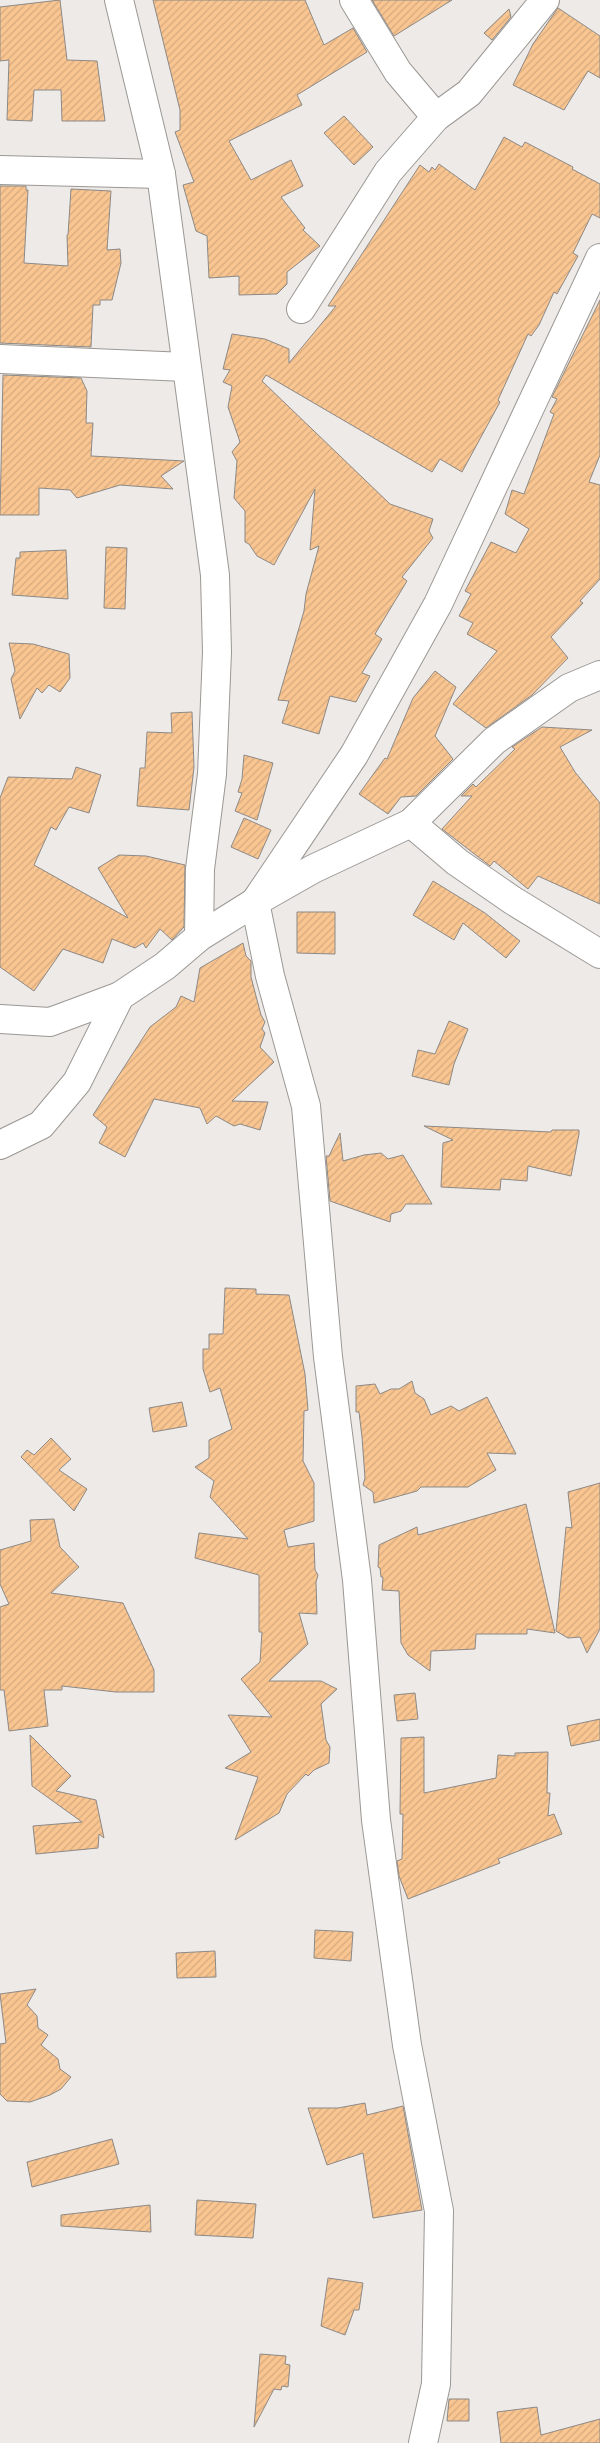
<svg xmlns="http://www.w3.org/2000/svg" width="600" height="2443" font-family="Rubik,sans-serif">
<style>
.building{fill:url(#building-hatch);stroke:#8d8986}
.lines{fill:none;stroke-linecap:round;stroke-linejoin:round}
.minor-casing{stroke:#9b9894;stroke-width:30}
.minor{stroke:#fff;stroke-width:28}
</style>
<defs>
<pattern id="building-hatch" width="6" height="6" patternUnits="userSpaceOnUse" patternTransform="scale(1.25)"><rect width="6" height="6" fill="#f9c591"/><path d="M-1 1l2-2M0 6l6-6M5 7l2-2" fill="none" stroke="#d6aa7e"/></pattern>
</defs>
<rect width="100%" height="100%" fill="#eeeae7"/>
<g class="building">
<polygon points="60,0 67,60 97,61 105,121 62,121 61,90 34,90 32,121 7,120 9,60 0,61 0,7"/>
<polygon points="153,0 305,0 324,45 353,28 367,52 297,95 302,105 229,141 251,180 291,160 303,186 281,197 305,228 303,230 320,246 287,272 287,284 277,294 239,295 239,276 209,278 207,236 196,231 183,185 194,182 175,132 180,130 180,110"/>
<polygon points="372,0 452,0 394,36"/>
<polygon points="558,8 600,36 600,78 588,71 564,110 513,85 533,44"/>
<polygon points="509,9 511,17 492,40 484,33"/>
<polygon points="344,116 373,147 354,165 324,133"/>
<polygon points="504,137 522,147 525,142 573,167 572,169 600,184 600,218 592,214 573,253 578,256 557,294 554,292 539,325 531,336 528,334 498,400 500,402 462,472 440,459 432,472 266,375 262,381 390,504 433,519 429,531 433,538 402,577 407,581 375,634 382,639 362,673 370,676 356,702 330,696 319,734 282,723 289,701 278,700 304,611 306,594 319,546 310,550 315,489 274,565 257,556 249,544 245,542 245,511 234,498 237,461 232,452 240,442 228,407 232,386 223,382 230,370 223,369 232,334 265,339 289,349 289,363 336,306 328,306 420,165 429,172 432,167 435,170 439,164 475,190"/>
<polygon points="0,186 26,186 26,190 28,190 24,263 68,266 67,235 68,235 71,189 111,191 107,250 120,249 121,263 112,300 100,300 100,305 93,305 91,347 0,343"/>
<polygon points="600,300 600,455 589,482 600,485 600,579 580,601 583,603 551,637 568,658 532,695 486,728 453,704 497,651 467,634 473,623 459,616 471,594 465,591 491,542 516,553 529,529 505,514 512,490 524,494 554,414 550,412 557,399 552,397"/>
<polygon points="3,375 81,378 87,391 86,423 93,423 91,456 184,461 161,476 173,489 120,485 77,498 70,490 39,488 39,515 0,515"/>
<polygon points="106,547 127,548 125,609 104,608"/>
<polygon points="66,550 68,599 12,595 16,558 20,558 20,552"/>
<polygon points="9,643 33,644 69,654 70,678 60,692 49,685 42,693 37,688 20,719 11,679 15,671"/>
<polygon points="435,671 456,687 435,736 453,759 416,796 401,797 388,814 359,794 385,758 387,759 413,698"/>
<polygon points="192,712 194,767 189,810 137,806 140,768 145,768 147,732 172,733 171,713"/>
<polygon points="542,727 592,730 560,747 575,772 600,803 600,904 538,876 528,889 494,861 490,866 442,829 472,796 461,796 473,784 476,787 515,749 512,747"/>
<polygon points="244,755 273,763 257,820 235,811 242,793 238,792 242,779"/>
<polygon points="76,767 101,775 89,813 69,807 56,830 51,827 34,865 128,918 98,868 119,855 146,856 185,865 184,927 172,940 160,929 146,948 143,943 135,948 112,939 103,963 63,949 34,991 0,967 0,798 8,777 72,779"/>
<polygon points="244,818 271,830 258,859 231,847"/>
<polygon points="433,881 485,913 520,941 506,958 463,923 454,940 413,915"/>
<polygon points="297,912 335,912 335,954 297,953"/>
<polygon points="243,943 246,956 251,961 251,977 261,1015 265,1022 262,1029 265,1033 260,1047 274,1062 232,1101 268,1102 260,1130 240,1124 234,1126 216,1116 207,1124 200,1108 154,1099 125,1157 99,1143 107,1127 93,1115 150,1027 176,1007 181,996 194,1002 200,968"/>
<polygon points="449,1021 468,1029 454,1064 449,1085 412,1076 418,1050 435,1054"/>
<polygon points="424,1126 551,1132 552,1130 579,1130 579,1134 571,1176 528,1166 527,1181 501,1179 500,1190 441,1187 443,1143 453,1140"/>
<polygon points="340,1133 343,1161 364,1155 381,1153 388,1159 403,1155 432,1204 406,1204 401,1211 391,1214 390,1222 330,1201 326,1156 329,1156"/>
<polygon points="225,1288 256,1289 256,1294 289,1295 305,1374 308,1410 304,1411 303,1461 314,1483 314,1521 284,1530 288,1547 314,1543 315,1570 318,1575 316,1582 317,1614 299,1613 308,1644 269,1681 321,1681 337,1689 321,1704 326,1740 330,1747 329,1763 314,1770 308,1776 306,1774 287,1794 279,1813 235,1840 258,1777 225,1768 251,1752 228,1715 272,1717 241,1679 260,1662 262,1632 259,1632 259,1575 195,1558 199,1533 248,1539 210,1497 214,1481 195,1467 209,1458 209,1440 232,1429 220,1388 210,1392 203,1369 203,1349 209,1349 209,1334 223,1334"/>
<polygon points="412,1381 415,1393 424,1399 431,1415 451,1406 459,1411 487,1397 516,1454 487,1453 496,1470 468,1487 421,1487 417,1491 374,1503 373,1492 363,1485 365,1478 362,1437 359,1412 356,1412 356,1386 375,1384 380,1394 391,1389 399,1389"/>
<polygon points="182,1402 187,1426 153,1432 149,1408"/>
<polygon points="51,1438 71,1459 59,1470 87,1489 74,1511 21,1457 27,1450 34,1455"/>
<polygon points="600,1483 600,1629 587,1653 580,1637 568,1638 556,1631 566,1527 572,1528 568,1492"/>
<polygon points="526,1504 555,1633 527,1629 527,1634 476,1634 475,1649 431,1651 430,1671 408,1655 401,1643 399,1591 382,1590 383,1577 381,1577 380,1568 378,1567 379,1545 417,1527 418,1535"/>
<polygon points="54,1519 60,1547 79,1567 51,1593 123,1603 154,1670 154,1692 116,1692 62,1686 62,1690 44,1690 48,1726 9,1731 4,1690 0,1690 0,1607 9,1604 0,1584 0,1550 31,1541 30,1520"/>
<polygon points="415,1693 418,1719 397,1721 394,1695"/>
<polygon points="600,1719 600,1740 571,1746 567,1726"/>
<polygon points="30,1735 71,1776 56,1791 96,1800 104,1838 99,1834 98,1848 36,1854 33,1826 82,1822 32,1786"/>
<polygon points="424,1737 424,1793 496,1778 498,1755 515,1756 515,1753 548,1752 547,1793 550,1793 548,1816 554,1814 562,1834 498,1859 500,1863 408,1899 399,1876 397,1861 402,1859 403,1814 400,1814 401,1738"/>
<polygon points="315,1930 353,1932 351,1961 314,1958"/>
<polygon points="215,1951 216,1977 177,1978 176,1953"/>
<polygon points="36,1989 27,2005 37,2016 38,2028 48,2035 41,2045 58,2059 60,2069 71,2077 61,2089 50,2095 30,2102 7,2101 0,2094 0,2044 6,2043 0,1994"/>
<polygon points="365,2103 367,2115 403,2106 422,2210 373,2218 363,2153 327,2165 308,2108 338,2108"/>
<polygon points="112,2139 119,2164 32,2187 27,2162"/>
<polygon points="197,2200 256,2204 253,2238 195,2235"/>
<polygon points="150,2205 151,2232 61,2226 61,2215"/>
<polygon points="328,2278 363,2283 359,2310 354,2310 345,2335 321,2326"/>
<polygon points="260,2354 286,2356 285,2364 290,2365 288,2387 282,2386 281,2390 274,2389 254,2427"/>
<polygon points="449,2399 469,2399 469,2421 447,2421"/>
<polygon points="537,2407 541,2435 600,2419 600,2443 501,2443 497,2412"/>
</g>
<g class="lines">
<g class="minor-casing">
<g id="minor">
<polyline points="119,0 161,174 215,575 217,652 212,774 200,869 199,937"/>
<polyline points="354,0 398,72 436,117"/>
<polyline points="0,170 161,174"/>
<polyline points="301,309 388,172 436,117 469,93 545,0"/>
<polyline points="0,359 186,367"/>
<polyline points="411,823 457,862 512,900 600,954"/>
<polyline points="0,1019 50,1022 120,996"/>
<polyline points="0,1145 41,1125 77,1082 120,996 165,966 199,937 255,902 313,869 411,823 494,741 569,688 600,675"/>
<polyline points="423,2443 436,2384 439,2211 407,2045 376,1820 357,1580 328,1357 306,1106 270,976 255,902 354,755 438,604 600,258"/>
</g>
</g>
<use href="#minor" class="minor"/>
</g>
</svg>
